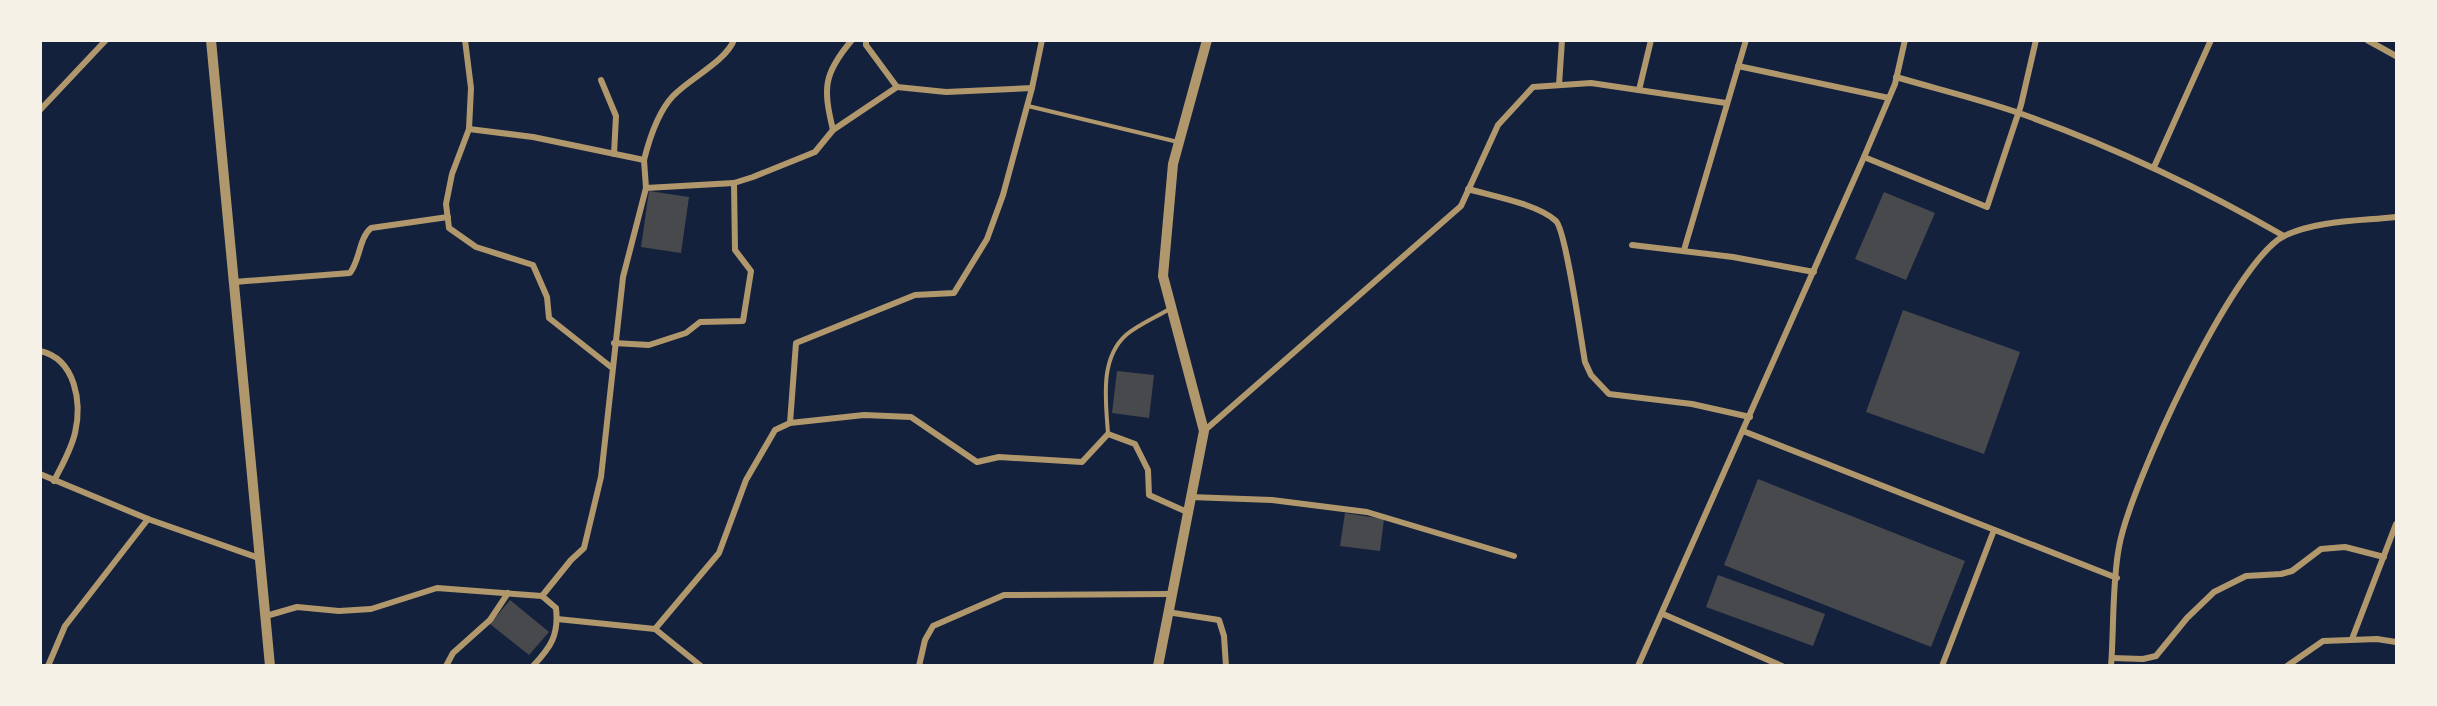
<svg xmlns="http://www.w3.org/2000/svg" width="2437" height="706" font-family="Overpass,sans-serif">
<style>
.building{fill:#48494c}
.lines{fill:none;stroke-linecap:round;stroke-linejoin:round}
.service{stroke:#b1986c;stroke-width:4}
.minor{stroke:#b1986c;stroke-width:6}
.tertiary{stroke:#b1986c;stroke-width:10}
</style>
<rect width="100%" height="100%" fill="#14213d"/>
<g class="building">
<polygon points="649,191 689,197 681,253 641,247"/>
<polygon points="1884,192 1935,213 1906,280 1855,259"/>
<polygon points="1903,310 2020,352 1984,454 1866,412"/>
<polygon points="1117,371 1154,375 1149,418 1112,413"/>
<polygon points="1758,479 1965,561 1931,647 1724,565"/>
<polygon points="1345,513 1384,519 1380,551 1340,546"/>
<polygon points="1718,575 1825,614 1813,646 1706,607"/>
<polygon points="510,600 549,632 529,655 490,624"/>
</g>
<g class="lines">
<g class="service">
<polyline points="1028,106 1178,142"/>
<path d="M1108 434C1106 402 1099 359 1126 335 1139 324 1157 317 1171 308"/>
</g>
<g class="minor">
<polyline points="465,40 471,88 469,129 452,174 446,204 449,228 476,247 533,265 547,297 549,318 611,367"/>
<polyline points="2367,40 2396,56"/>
<polyline points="1738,66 1889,98"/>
<path d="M1896 77C1937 89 1979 99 2019 113 2112 146 2199 187 2284 236"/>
<polyline points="601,80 616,116 614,154"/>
<polyline points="1559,85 1562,40"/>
<polyline points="897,87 946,92 1032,88 1042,40"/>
<polyline points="1032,88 1003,195 987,239 954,293 915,295 796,343 790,423 864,415 911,417 977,462 999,457 1082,462 1108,434 1135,444 1148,470 1149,495 1187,512"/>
<polyline points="1639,90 1651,40"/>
<polyline points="40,110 106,40"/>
<polyline points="469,129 533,137 644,160 646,188 623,277 601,477 584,548 571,560 542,596"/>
<polyline points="833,130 897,87 866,45 866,40"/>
<polyline points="1864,157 1987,207 2021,105 2036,40"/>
<path d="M644 160C649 140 658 112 673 96 690 78 725 62 734 40"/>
<polyline points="2154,167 2211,40"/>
<path d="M646 188 734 183 753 177 815 152 833 130C823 88 823 74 852 40"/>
<path d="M1468 189C1492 196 1538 204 1556 221 1566 231 1581 340 1585 362L1591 375 1609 394 1692 404 1750 417"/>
<polyline points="1632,245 1733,257 1814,272"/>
<polyline points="1684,250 1746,40"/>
<path d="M234 282 350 273C360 260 359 238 371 228L448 217"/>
<polyline points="614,343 649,345 686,333 700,322 743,321 751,271 735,250 734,183"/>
<path d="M40 351C76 359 82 403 75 433 71 450 62 465 54 481"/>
<polyline points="1204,431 1461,206 1498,125 1533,87 1591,83 1726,103"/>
<polyline points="1743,431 2117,578"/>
<polyline points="40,474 148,519 259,558"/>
<polyline points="1190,497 1272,500 1367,512 1514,556"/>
<polyline points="1167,612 1219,620 1224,636 1226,666"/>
<polyline points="1663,614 1782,666"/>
<path d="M266 616 297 607 339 611 371 609 437 588 542 596 556 608C559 635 551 647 533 666"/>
<polyline points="557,619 655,629 719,553 746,480 775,430 790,423"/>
<polyline points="655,629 701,666"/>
<polyline points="2352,639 2396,524"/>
<polyline points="2112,658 2143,659 2156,656 2187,618 2214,592 2246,576 2281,574 2292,571 2321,549 2345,547 2384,557"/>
<polyline points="48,666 65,626 148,519"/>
<polyline points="446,666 453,653 490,620 508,593"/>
<polyline points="919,666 925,640 933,626 1004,595 1170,594"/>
<polyline points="1638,666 1864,157 1895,84 1905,40"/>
<polyline points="1942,666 1994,530"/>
<path d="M2111 666C2114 629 2112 583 2119 547 2129 488 2233 262 2284 236 2317 220 2361 221 2396 217"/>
<polyline points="2287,666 2323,641 2377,639 2396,642"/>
</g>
<g class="tertiary">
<polyline points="211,40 270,666"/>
<polyline points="1158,666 1204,431 1163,276 1173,164 1207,40"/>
</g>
</g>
<rect width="2437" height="706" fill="none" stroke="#f6f1e7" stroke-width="84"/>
</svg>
